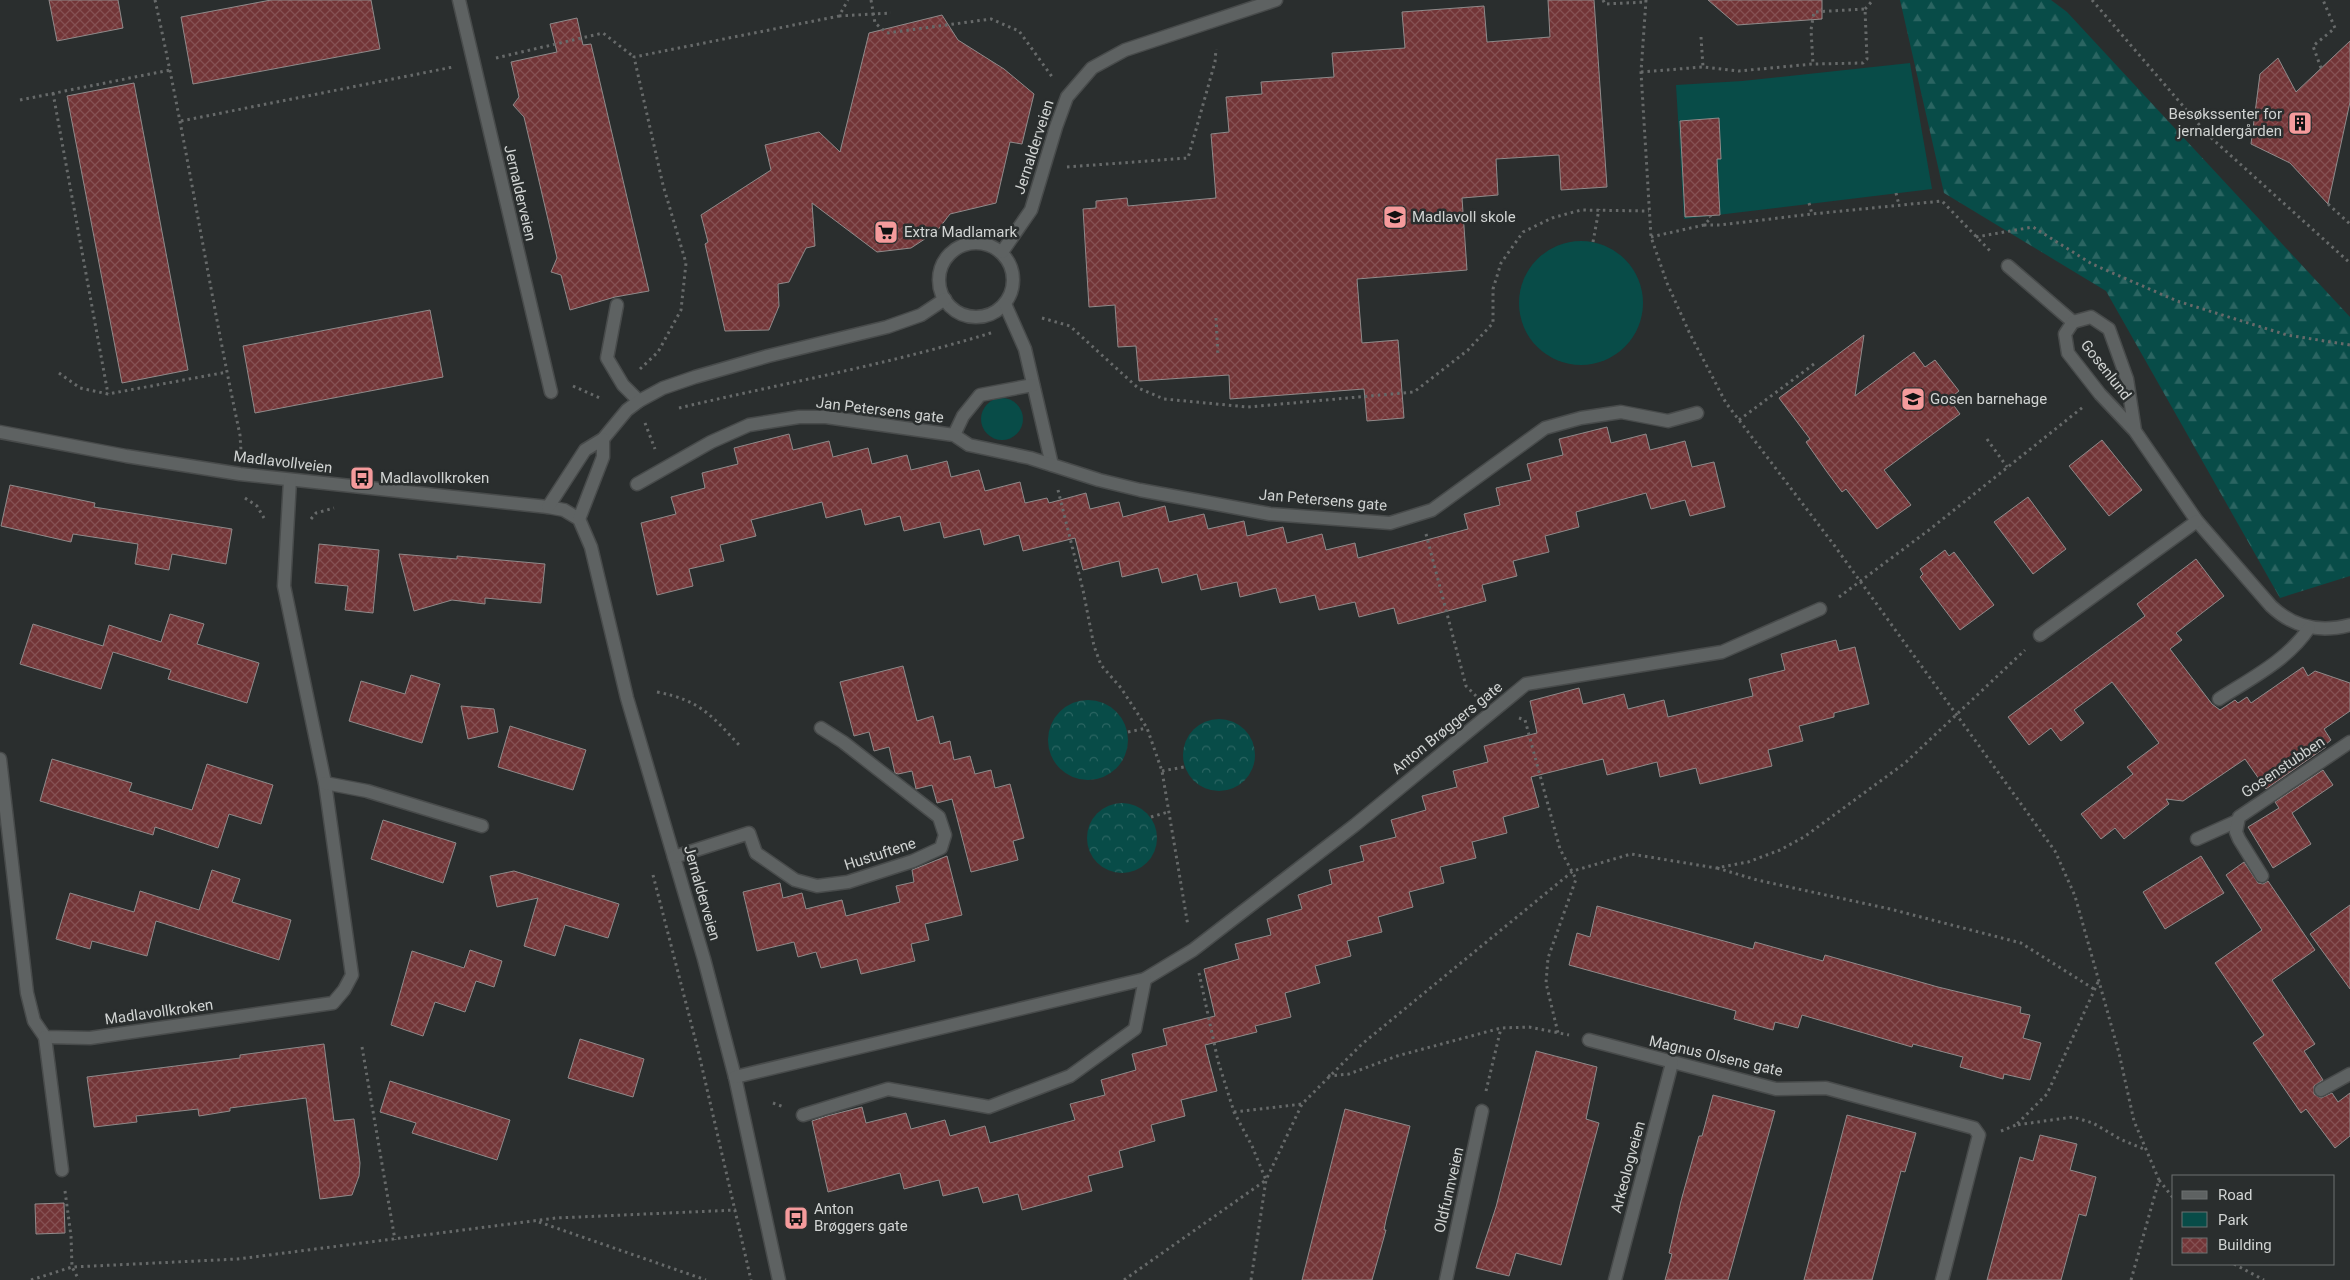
<svg xmlns="http://www.w3.org/2000/svg" width="2350" height="1280" font-family="Roboto,sans-serif">
<style>
.green{fill:#084c48}
.forest{fill:url(#forest-firs)}
.park{fill:url(#park-crowns)}
.building{fill:url(#building-cross-hatch);stroke:#8f8a8a}
.lines{fill:none;stroke-linecap:round;stroke-linejoin:round}
.minor-casing{stroke:#484b4b;stroke-width:15}
.path{stroke:#676a6a;stroke-width:3;stroke-dasharray:2.5 4;stroke-linecap:butt}
.minor{stroke:#5e6262;stroke-width:12}
.labels{text-anchor:middle;stroke-width:5;stroke-linejoin:round;paint-order:stroke}
.poi-label{font-size:15px;fill:#d1d4d3;stroke:#2a2e2e;text-anchor:start}
.street-label{font-size:15px;fill:#d1d4d3;stroke:#2a2e2e}
</style>
<defs>
<pattern id="forest-firs" width="22" height="20" patternUnits="userSpaceOnUse" patternTransform="scale(1.25)"><rect width="22" height="20" fill="#084c48"/><path d="M5 1l3.5 6h-7zM16 11l3.5 6h-7z" fill="#2b6562"/></pattern>
<pattern id="park-crowns" width="20" height="18" patternUnits="userSpaceOnUse" patternTransform="scale(1.25)"><rect width="20" height="18" fill="#084c48"/><path d="M2 6a3 3 0 1 1 6 0M12 15a3 3 0 1 1 6 0" fill="none" stroke="#2b6562"/></pattern>
<pattern id="building-cross-hatch" width="8" height="8" patternUnits="userSpaceOnUse" patternTransform="scale(1.25)"><rect width="8" height="8" fill="#723537"/><path d="M0 0l8 8M0 8l8-8" fill="none" stroke="#855153"/></pattern>
</defs>
<rect width="100%" height="100%" fill="#2a2e2e"/>
<g class="green">
<polygon points="1910,63 1932,189 1684,219 1676,85 1742,81"/>
<circle cx="1581" cy="303" r="62"/>
<circle cx="1002" cy="419" r="21"/>
</g>
<polygon class="forest" points="1900,0 2051,0 2067,12 2350,317 2350,576 2280,598 2106,291 1944,193"/>
<g class="park">
<circle cx="1088" cy="740" r="40"/>
<circle cx="1219" cy="755" r="36"/>
<circle cx="1122" cy="838" r="35"/>
</g>
<g class="building">
<polygon points="49,0 118,0 123,28 57,41"/>
<polygon points="271,0 371,0 380,49 193,84 181,17"/>
<polygon points="1548,0 1594,0 1607,187 1561,190 1559,155 1496,159 1498,195 1462,198 1467,270 1357,279 1362,343 1398,340 1404,418 1367,421 1364,389 1230,399 1229,375 1139,381 1136,346 1118,347 1115,305 1089,307 1083,209 1096,208 1096,201 1127,198 1128,206 1216,198 1211,134 1229,132 1226,97 1262,94 1261,82 1334,77 1332,53 1405,48 1402,12 1484,6 1487,42 1550,37"/>
<polygon points="1708,0 1822,0 1822,19 1737,25"/>
<polygon points="942,15 958,40 1004,69 1034,94 1022,144 1010,142 996,203 950,214 937,231 911,248 877,252 812,203 815,246 806,248 789,282 778,284 779,306 769,330 725,331 705,244 708,242 701,215 771,170 765,145 819,132 840,152 869,33"/>
<polygon points="577,18 583,45 591,44 649,291 615,297 570,310 561,275 551,272 557,258 524,117 513,105 519,97 511,62 557,52 550,24"/>
<polygon points="2350,41 2350,102 2328,204 2290,163 2251,144 2260,74 2278,58 2296,92"/>
<polygon points="134,83 188,370 122,383 67,96"/>
<polygon points="1719,118 1721,159 1717,159 1720,215 1685,217 1680,121"/>
<polygon points="430,310 443,377 255,413 243,346"/>
<polygon points="1864,335 1855,396 1914,352 1925,367 1935,360 1959,391 1949,399 1960,414 1884,470 1911,505 1877,529 1846,489 1842,492 1827,472 1806,442 1810,439 1779,398"/>
<polygon points="1607,427 1611,443 1646,434 1650,450 1685,441 1692,467 1714,462 1725,507 1690,516 1685,500 1651,509 1646,493 1576,512 1579,527 1545,536 1549,552 1513,561 1517,576 1482,585 1486,601 1398,624 1394,608 1359,617 1355,602 1319,610 1315,595 1280,603 1276,588 1240,597 1237,582 1201,590 1197,574 1162,583 1158,568 1122,577 1119,561 1083,570 1075,538 1023,551 1019,535 984,545 980,529 944,538 940,522 904,531 900,516 865,525 861,509 826,518 822,502 751,520 756,536 720,545 724,561 689,569 693,586 657,595 641,523 676,514 671,497 705,488 702,473 738,464 734,448 789,434 793,450 829,441 833,457 868,448 872,464 907,455 911,470 947,461 951,477 979,470 985,491 1020,482 1025,503 1047,498 1049,503 1086,493 1090,509 1119,502 1123,517 1165,506 1169,522 1204,514 1208,529 1244,521 1247,536 1283,527 1287,543 1322,534 1326,550 1355,543 1358,558 1468,529 1464,514 1500,505 1496,488 1531,480 1527,464 1563,455 1559,439"/>
<polygon points="2102,440 2142,490 2109,516 2069,466"/>
<polygon points="10,485 95,503 94,507 232,529 226,564 172,554 169,570 135,564 138,544 73,534 71,542 1,526"/>
<polygon points="2028,497 2066,549 2033,574 1994,522"/>
<polygon points="319,544 379,550 373,613 345,610 348,586 315,583"/>
<polygon points="1945,550 1949,556 1954,552 1994,605 1960,630 1920,577 1923,574 1920,569"/>
<polygon points="399,554 457,559 457,556 545,564 541,603 485,598 485,604 452,600 414,611"/>
<polygon points="2196,559 2224,596 2176,633 2182,640 2170,649 2212,704 2220,710 2235,700 2238,703 2247,697 2251,703 2303,667 2308,676 2315,671 2350,683 2350,711 2324,729 2331,740 2325,745 2326,747 2266,789 2245,759 2183,801 2166,799 2169,804 2124,839 2115,828 2101,839 2081,814 2133,774 2127,767 2159,743 2112,682 2074,710 2084,723 2061,741 2051,728 2029,745 2008,717 2145,616 2137,604"/>
<polygon points="170,614 204,624 197,644 259,663 247,703 168,679 171,670 113,652 101,689 20,664 33,624 103,646 109,625 161,642"/>
<polygon points="1836,640 1839,651 1855,647 1869,704 1834,713 1834,717 1799,726 1803,741 1768,750 1772,766 1700,784 1696,768 1660,777 1657,762 1607,775 1603,759 1531,777 1539,807 1503,817 1507,833 1472,842 1476,858 1440,867 1444,883 1409,892 1413,907 1378,917 1382,932 1347,941 1351,956 1315,966 1320,983 1285,993 1291,1017 1255,1026 1257,1032 1205,1045 1217,1091 1181,1100 1185,1116 1151,1125 1155,1141 1119,1151 1123,1167 1088,1176 1092,1191 1022,1210 1018,1194 983,1203 978,1187 943,1196 939,1180 904,1189 900,1173 828,1192 812,1121 827,1116 862,1107 866,1123 906,1113 911,1129 945,1120 950,1136 985,1126 990,1143 1075,1120 1070,1104 1105,1095 1101,1080 1136,1070 1132,1054 1167,1045 1163,1029 1215,1016 1204,969 1239,959 1235,944 1271,935 1267,919 1302,909 1298,895 1332,884 1329,870 1364,861 1360,846 1396,837 1391,820 1426,810 1422,796 1457,787 1453,771 1488,762 1484,746 1537,733 1530,701 1579,688 1583,704 1624,694 1628,709 1664,700 1668,717 1753,696 1749,679 1785,670 1781,654"/>
<polygon points="903,666 917,721 933,716 940,744 950,741 954,760 970,756 975,774 991,770 995,788 1010,784 1024,838 1013,841 1018,860 971,872 952,799 937,803 932,785 916,789 912,771 898,774 895,773 889,747 874,751 869,732 854,736 840,682"/>
<polygon points="411,675 440,684 422,743 349,721 361,681 405,694"/>
<polygon points="461,706 494,709 498,732 468,739"/>
<polygon points="510,726 586,750 573,790 498,767"/>
<polygon points="52,759 132,783 129,791 192,810 207,764 273,785 261,824 229,814 218,848 155,827 153,835 40,801"/>
<polygon points="2323,770 2333,785 2292,813 2311,844 2273,868 2248,827 2279,808 2275,802"/>
<polygon points="383,820 456,843 443,883 371,859"/>
<polygon points="947,856 962,915 925,924 929,940 911,944 915,961 861,974 857,959 821,968 816,952 798,957 794,942 757,951 743,892 780,883 783,898 802,893 806,909 842,900 846,916 900,902 896,886 914,882 912,870"/>
<polygon points="2201,856 2224,893 2165,929 2143,892"/>
<polygon points="2244,862 2258,883 2263,884 2268,881 2315,950 2272,980 2315,1044 2304,1051 2323,1080 2314,1086 2314,1094 2321,1098 2332,1093 2338,1102 2350,1093 2350,1136 2335,1148 2306,1109 2301,1113 2253,1043 2264,1035 2215,963 2262,930 2226,875"/>
<polygon points="212,870 240,879 232,902 291,920 279,960 156,921 147,956 92,941 90,949 56,939 70,893 134,912 140,891 199,910"/>
<polygon points="514,871 619,904 608,938 565,925 555,956 524,946 538,898 497,907 490,876"/>
<polygon points="2350,905 2350,989 2310,934"/>
<polygon points="1597,906 1753,949 1755,942 1823,961 1825,955 1938,987 2021,1007 2020,1013 2030,1015 2023,1038 2041,1043 2030,1080 2004,1074 2003,1079 1960,1067 1963,1057 1913,1044 1912,1047 1802,1015 1798,1028 1775,1022 1773,1030 1734,1019 1736,1011 1569,965 1577,933 1590,937"/>
<polygon points="470,950 502,961 494,987 476,981 465,1012 435,1002 423,1036 391,1025 412,951 464,968"/>
<polygon points="580,1039 644,1059 633,1097 568,1078"/>
<polygon points="324,1044 334,1121 354,1119 360,1163 359,1176 352,1195 320,1199 306,1098 230,1108 230,1111 199,1116 198,1109 136,1116 137,1122 94,1127 87,1077 240,1058 240,1055"/>
<polygon points="1536,1051 1597,1067 1586,1119 1599,1123 1561,1265 1516,1253 1509,1276 1476,1268 1496,1207"/>
<polygon points="390,1081 510,1120 497,1160 412,1133 416,1123 380,1112"/>
<polygon points="1713,1095 1775,1111 1728,1280 1665,1280 1672,1254 1669,1253 1681,1201 1699,1136 1702,1136"/>
<polygon points="1345,1109 1410,1126 1386,1220 1384,1230 1386,1230 1372,1280 1302,1280"/>
<polygon points="1847,1115 1916,1133 1905,1172 1901,1171 1872,1280 1804,1280"/>
<polygon points="2040,1135 2077,1144 2070,1170 2096,1177 2086,1216 2079,1214 2061,1280 1987,1280 2020,1157 2033,1161"/>
<polygon points="64,1203 65,1233 36,1234 35,1204"/>
</g>
<g class="lines">
<g class="minor-casing">
<g id="minor">
<polyline points="459,0 551,392"/>
<circle cx="976" cy="280" r="37"/>
<polyline points="1002,252 1031,210 1056,127 1067,97 1092,68 1125,50 1276,0"/>
<polyline points="2008,266 2073,322"/>
<polyline points="1005,304 1025,349 1052,465"/>
<polyline points="617,305 607,358 623,385 639,401"/>
<path d="M2135 431 2127 379 2109 329 2091 317 2073 322 2065 334 2068 353 2100 394 2135 431 2197 521 2271 606C2294 628 2320 633 2350 625"/>
<polyline points="0,432 126,456 240,474 548,507 564,510 579,519 591,547 627,698 704,959 735,1077 779,1280"/>
<polyline points="954,435 963,416 980,395 1033,385"/>
<polyline points="637,484 711,442 749,425 799,417 826,417 954,435 969,445 1030,458 1099,480 1140,490 1270,514 1390,523 1432,510 1545,428 1581,418 1621,412 1668,421 1697,413"/>
<polyline points="548,507 585,450 603,439 627,410 639,401 663,388 695,377 768,356 887,327 921,315 945,299"/>
<polyline points="579,519 603,457 603,439"/>
<polyline points="2040,635 2197,521"/>
<path d="M2219 699C2250 679 2288 660 2309 628"/>
<polyline points="0,759 27,993 34,1021 45,1037 90,1038 333,1003 344,990 352,975 325,783 284,586 290,480"/>
<polyline points="325,783 367,791 482,826"/>
<polyline points="2197,839 2237,821"/>
<polyline points="674,857 749,833 756,853 795,880 817,886 848,882 913,861 941,848 945,835 939,817 843,742 821,728"/>
<polyline points="2262,876 2239,839 2236,832 2239,817 2350,742"/>
<polyline points="45,1037 62,1170"/>
<polyline points="1589,1040 1776,1089 1826,1088 1974,1128 1979,1135 1942,1280"/>
<polyline points="735,1077 1145,979 1193,950 1355,825 1526,684 1722,652 1820,609"/>
<polyline points="2321,1090 2350,1074"/>
<polyline points="803,1115 888,1089 989,1107 1070,1076 1135,1029 1145,979"/>
<polyline points="1446,1280 1482,1111"/>
<polyline points="1615,1280 1672,1063"/>
</g>
</g>
<g class="path">
<path d="M155 0C187 144 209 290 240 435L241 451"/>
<polyline points="871,0 875,23 887,33 991,19 1019,31 1053,78"/>
<polyline points="1603,0 1605,4 1646,2"/>
<polyline points="1646,0 1641,72 1651,237 1667,283 1690,334 1726,403 1834,545 2055,851 2075,896 2119,1053 2134,1121 2159,1180"/>
<polyline points="2092,0 2208,135 2350,263"/>
<polyline points="1865,9 1873,0"/>
<polyline points="839,16 891,13"/>
<polyline points="1701,37 1703,67"/>
<polyline points="496,58 603,33 634,57"/>
<polyline points="2321,68 2313,46 2335,28 2323,0"/>
<polyline points="1641,72 1703,67 1739,71 1813,64 1863,63 1867,59 1865,9 1814,12 1811,30 1813,64"/>
<polyline points="53,93 108,394"/>
<polyline points="20,100 170,70"/>
<polyline points="181,121 453,67"/>
<polyline points="1067,167 1188,158 1215,62 1216,49"/>
<polyline points="1896,193 1899,205"/>
<polyline points="1809,203 1812,214"/>
<polyline points="2328,204 2350,224"/>
<polyline points="1704,225 1720,225 1812,214 1942,201 1992,253"/>
<polyline points="1651,237 1704,225 1711,218 1710,216"/>
<polyline points="1976,237 2033,227 2092,264 2177,301 2287,335 2350,345"/>
<polyline points="1593,242 1599,209"/>
<polyline points="1042,318 1070,326 1138,388 1164,399 1248,407 1414,392 1468,350 1493,323 1493,289 1501,263 1523,232 1552,218 1581,210 1649,211"/>
<polyline points="1216,318 1218,356"/>
<polyline points="640,369 658,352 681,310 686,263 663,185 634,57 839,16 848,0"/>
<polyline points="59,373 80,388 108,394 227,372"/>
<polyline points="573,386 602,399"/>
<path d="M679 408C784 383 891 364 994 332"/>
<polyline points="1739,420 1814,364"/>
<polyline points="645,423 655,449"/>
<polyline points="1987,439 2007,467"/>
<polyline points="1058,490 1083,590 1094,646 1101,665 1121,688 1147,728 1162,771 1188,926"/>
<polyline points="245,498 257,506 264,518"/>
<polyline points="311,519 316,513 334,508"/>
<polyline points="1426,534 1466,686 1476,696"/>
<polyline points="1839,597 1929,530 2083,407"/>
<path d="M657 692C700 700 712 716 740 746"/>
<polyline points="1519,718 1525,720 1560,849 1576,879 1548,958 1546,983 1558,1033"/>
<polyline points="1128,732 1147,728"/>
<polyline points="1162,771 1184,767"/>
<polyline points="1151,817 1168,812"/>
<polyline points="1717,868 1757,880 1890,909 2021,943 2094,989"/>
<polyline points="653,875 698,1050 751,1280"/>
<polyline points="2098,982 2047,1094 2016,1125 2073,1117 2093,1123 2120,1139 2146,1150"/>
<polyline points="362,1047 395,1240"/>
<polyline points="1328,1076 1349,1074 1397,1056 1501,1028 1529,1027 1569,1035"/>
<polyline points="1486,1091 1501,1028"/>
<polyline points="773,1103 784,1107"/>
<polyline points="1234,1112 1302,1104"/>
<polyline points="2001,1131 2016,1125"/>
<polyline points="65,1191 71,1236 72,1267 79,1280"/>
<polyline points="539,1222 706,1280"/>
<polyline points="2234,1264 2264,1280"/>
<polyline points="31,1280 72,1267 238,1259 556,1218 736,1210"/>
<polyline points="1124,1280 1266,1180 1252,1146 1234,1112 1218,1061 1199,973"/>
<polyline points="1251,1280 1266,1180 1302,1104 1362,1044 1573,871 1631,854 1716,868 1748,862 1780,850 1804,837 1905,763 2025,650"/>
<polyline points="2131,1280 2159,1180 2174,1199"/>
</g>
<use href="#minor" class="minor"/>
</g>
<defs>
<g id="building-square" transform="scale(1.25)"><rect x="-9" y="-9" width="18" height="18" rx="4" fill="#f59b9c" stroke="#2a2e2e"/><path d="M-4-6H4V6H1V3H-1V6H-4ZM-2.5-4.3h1.7v1.8h-1.7ZM.8-4.3h1.7v1.8H.8ZM-2.5-1h1.7V.8h-1.7ZM.8-1h1.7V.8H.8Z" fill="#111"/></g>
<g id="school-square" transform="scale(1.25)"><rect x="-9" y="-9" width="18" height="18" rx="4" fill="#f59b9c" stroke="#2a2e2e"/><path d="M0-5L7-2L0 1L-7-2ZM-4 1L0 2.5L4 1V4Q0 6-4 4Z" fill="#111"/></g>
<g id="supermarket-square" transform="scale(1.25)"><rect x="-9" y="-9" width="18" height="18" rx="4" fill="#f59b9c" stroke="#2a2e2e"/><path d="M-6-5.5h2.5l.6 2H6L4.5 2H-2.5L-4.4-4H-6ZM-1.5 3.2a1.3 1.3 0 1 0 .1 0ZM3 3.2a1.3 1.3 0 1 0 .1 0Z" fill="#111"/></g>
<g id="bus-square" transform="scale(1.25)"><rect x="-9" y="-9" width="18" height="18" rx="4" fill="#f59b9c" stroke="#2a2e2e"/><path d="M-5-6H5V4H4V6H2V4H-2V6H-4V4H-5ZM-3.5-4V0h7V-4ZM-3.5 1.2v1.5H-2V1.2ZM2 1.2v1.5H3.5V1.2Z" fill="#111"/></g>
</defs>
<g fill-rule="evenodd">
<use href="#building-square" x="2300" y="123"/>
<use href="#school-square" x="1395" y="217"/>
<use href="#supermarket-square" x="886" y="232"/>
<use href="#school-square" x="1913" y="399"/>
<use href="#bus-square" x="362" y="478"/>
<use href="#bus-square" x="796" y="1218"/>
</g>
<g class="labels">
<g class="poi-label">
<text x="2282" y="119" text-anchor="end">Besøkssenter for<tspan x="2282" dy="17">jernaldergården</tspan></text>
<text x="1412" y="222">Madlavoll skole</text>
<text x="904" y="237">Extra Madlamark</text>
<text x="1930" y="404">Gosen barnehage</text>
<text x="380" y="483">Madlavollkroken</text>
<text x="814" y="1214">Anton<tspan x="814" dy="17">Brøggers gate</tspan></text>
</g>
<g class="street-label">
<text transform="translate(1034 147) rotate(-72)" y="5">Jernalderveien</text>
<text transform="translate(520 193) rotate(77)" y="5">Jernalderveien</text>
<text transform="translate(2106 370) rotate(52)" y="5">Gosenlund</text>
<text transform="translate(880 410) rotate(7)" y="5">Jan Petersens gate</text>
<text transform="translate(283 462) rotate(7)" y="5">Madlavollveien</text>
<text transform="translate(1323 500) rotate(5)" y="5">Jan Petersens gate</text>
<text transform="translate(1447 728) rotate(-39)" y="5">Anton Brøggers gate</text>
<text transform="translate(2283 767) rotate(-34)" y="5">Gosenstubben</text>
<text transform="translate(880 854) rotate(-18)" y="5">Hustuftene</text>
<text transform="translate(702 893) rotate(74)" y="5">Jernalderveien</text>
<text transform="translate(159 1012) rotate(-8)" y="5">Madlavollkroken</text>
<text transform="translate(1716 1056) rotate(13)" y="5">Magnus Olsens gate</text>
<text transform="translate(1628 1167) rotate(-75)" y="5">Arkeologveien</text>
<text transform="translate(1449 1190) rotate(-77)" y="5">Oldfunnveien</text>
</g>
</g>
<rect x="2172" y="1175" width="162" height="90" fill="#2a2e2e" stroke="#6d7070"/>
<rect x="2182" y="1191" width="25" height="8" fill="#5e6262" stroke="#6d7070"/>
<text x="2218" y="1200" font-size="15" fill="#d1d4d3">Road</text>
<rect x="2182" y="1212" width="25" height="15" fill="#084c48" stroke="#6d7070"/>
<text x="2218" y="1225" font-size="15" fill="#d1d4d3">Park</text>
<rect x="2182" y="1238" width="25" height="15" fill="url(#building-cross-hatch)" stroke="#6d7070"/>
<text x="2218" y="1250" font-size="15" fill="#d1d4d3">Building</text>
</svg>
